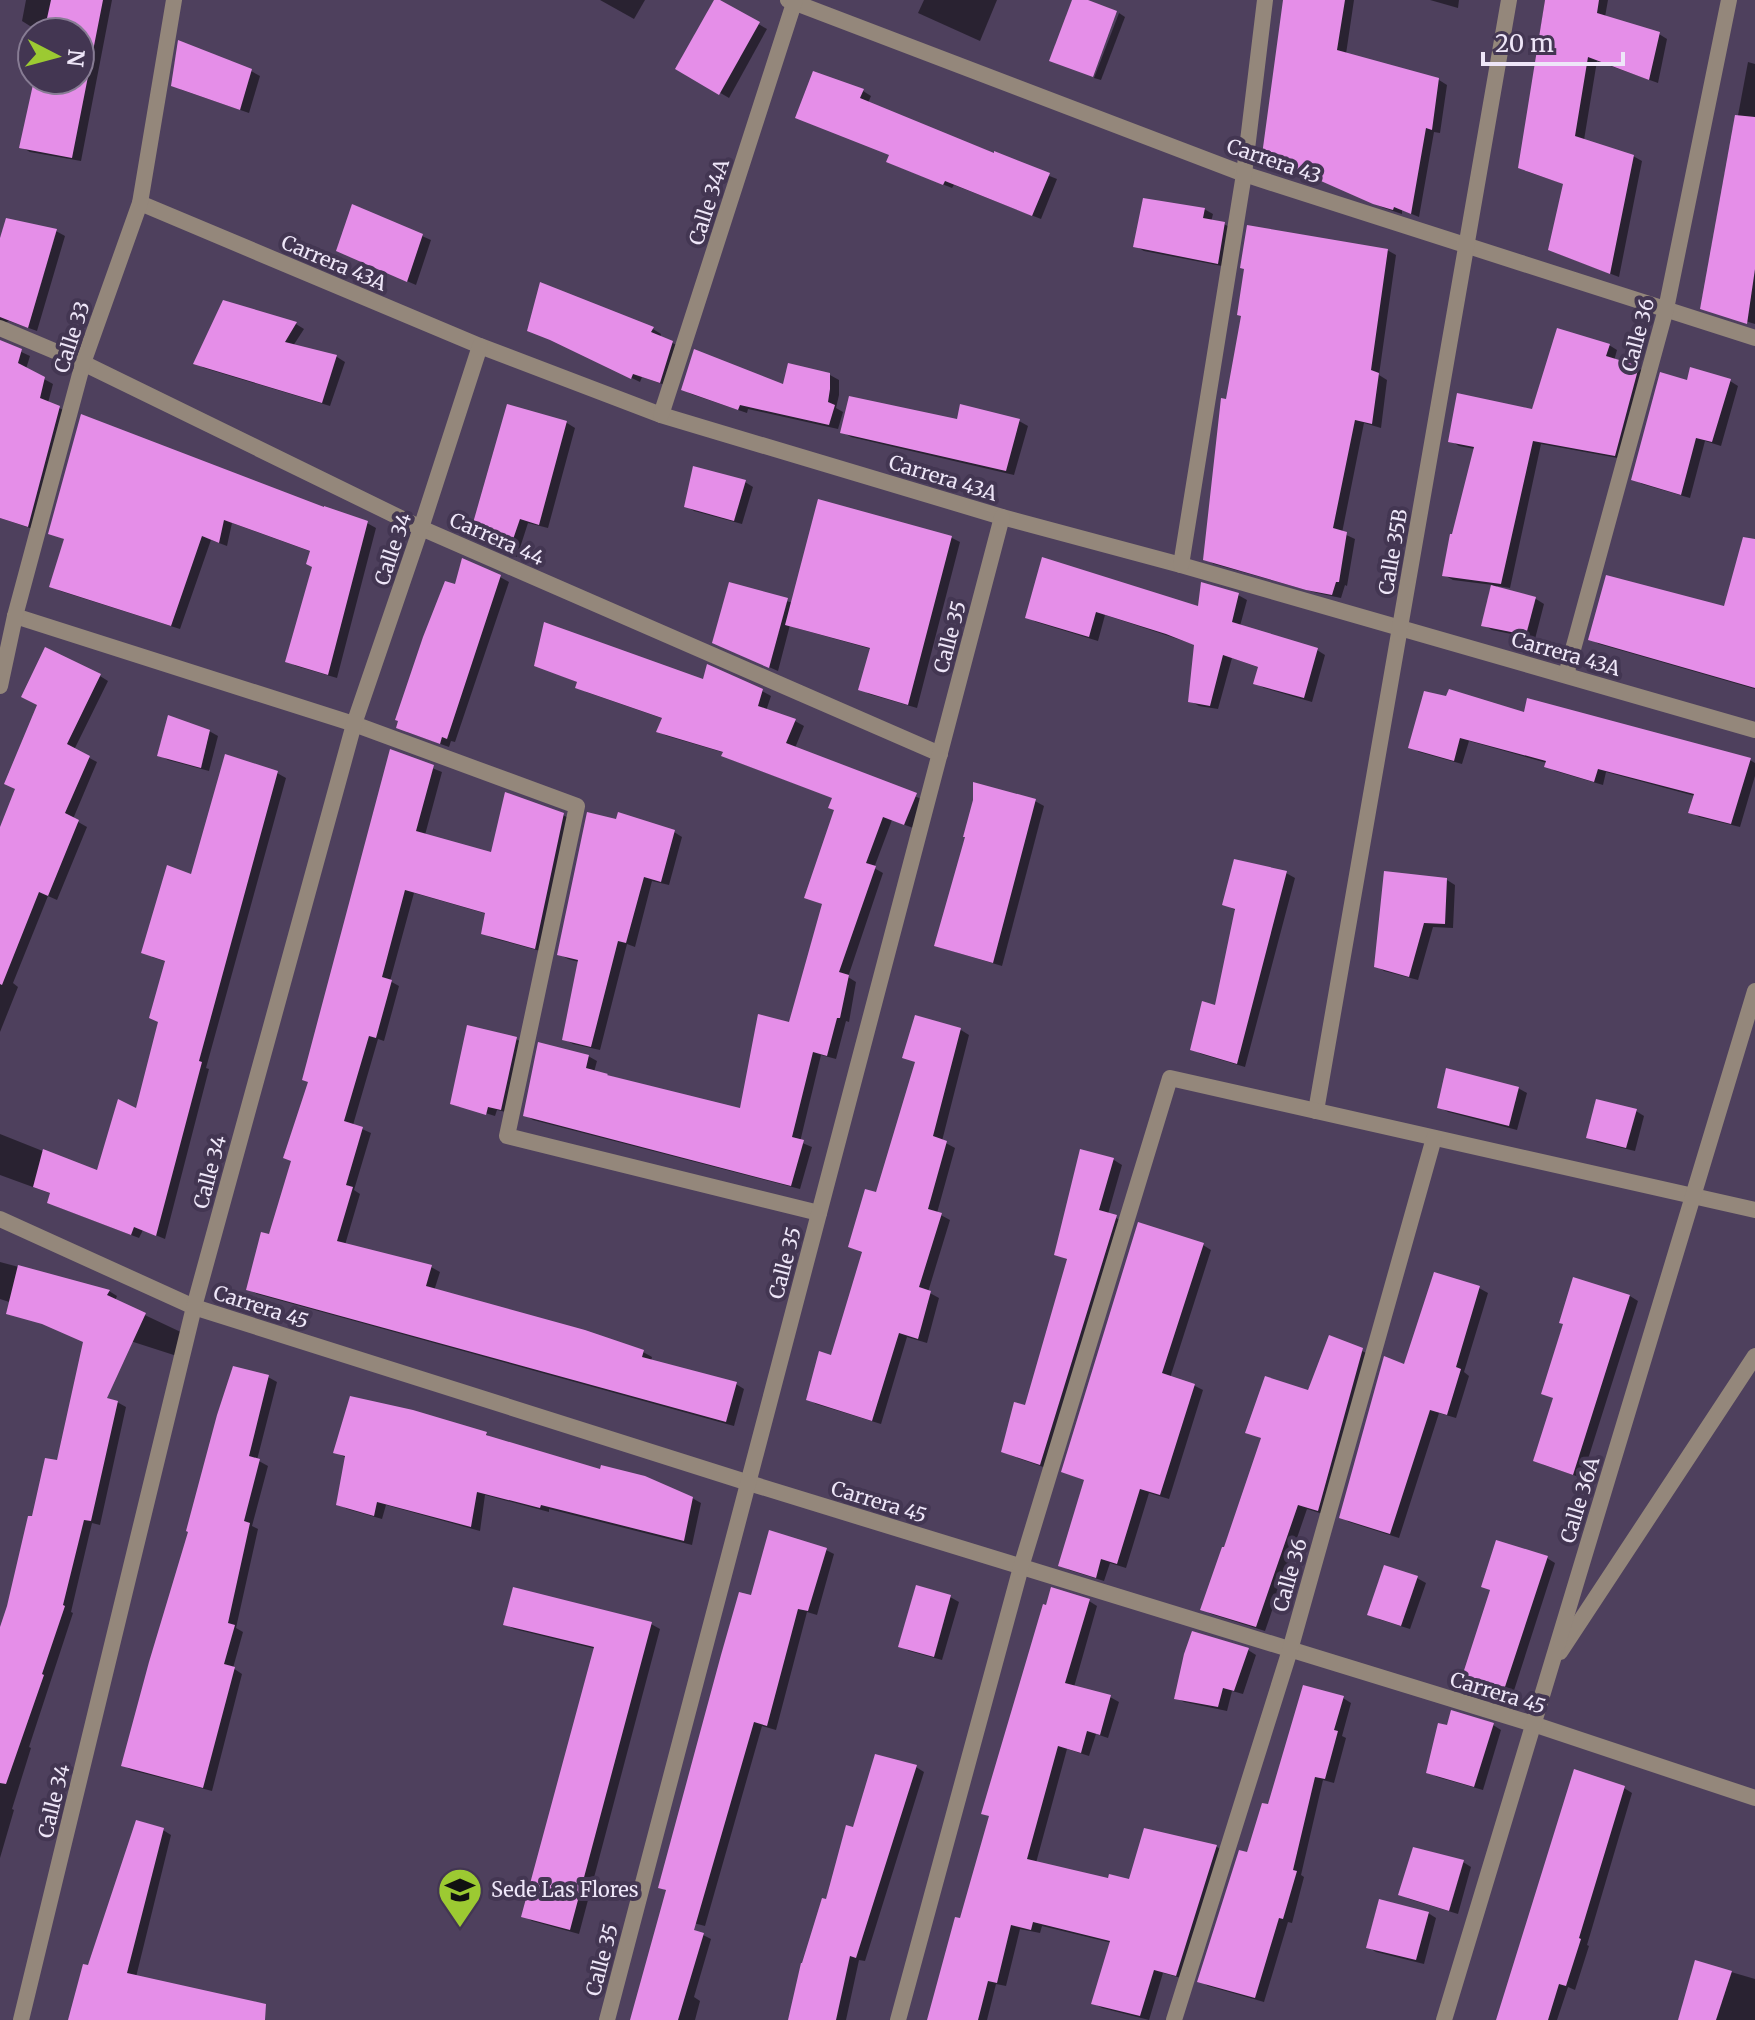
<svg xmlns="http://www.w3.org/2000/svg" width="1755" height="2020" font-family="Merriweather,serif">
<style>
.shadow{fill:#0007}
.building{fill:#e58ee8}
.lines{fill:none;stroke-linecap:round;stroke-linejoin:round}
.minor{stroke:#94877b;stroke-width:16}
.labels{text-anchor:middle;stroke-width:8;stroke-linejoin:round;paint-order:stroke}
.street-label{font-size:20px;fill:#eee6f8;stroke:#433652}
.poi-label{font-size:20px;fill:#eee6f8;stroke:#433652;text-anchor:start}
</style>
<rect width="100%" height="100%" fill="#4e405d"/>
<g class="shadow">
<polygon points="26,0 112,0 81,161 30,152 21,147 35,80 80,80 80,32 46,32 46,28 30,26 22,21"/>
<polygon points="600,0 645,0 634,19"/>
<polygon points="716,0 767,29 729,98 678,68"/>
<polygon points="924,0 997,0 980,41 918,13"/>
<polygon points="1284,0 1354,0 1346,54 1439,80 1447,85 1440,133 1434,132 1419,217 1402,210 1402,214 1384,208 1273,159"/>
<polygon points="1430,0 1459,0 1458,8"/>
<polygon points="1545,0 1608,0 1605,17 1659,34 1667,39 1658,83 1597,61 1584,140 1633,156 1642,161 1619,277 1559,254 1564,184 1528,172 1520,167"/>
<polygon points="1119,13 1125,17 1101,80 1094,78"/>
<polygon points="1748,62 1755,64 1755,324 1702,308"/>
<polygon points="251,71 260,76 249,113 182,90 173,85"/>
<polygon points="863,91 871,96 868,103 1057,179 1041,219 954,185 952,188 897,166 888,162 891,155 797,117"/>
<polygon points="354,206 431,240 416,285 347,255"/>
<polygon points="1204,209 1213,214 1211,222 1224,224 1233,229 1227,267 1144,251 1135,246"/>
<polygon points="56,231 65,236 37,331 9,321 1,324 0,327 0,244"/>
<polygon points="1387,250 1396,255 1379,375 1387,380 1381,428 1364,423 1342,533 1355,539 1347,586 1345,585 1341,598 1317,593 1214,564 1205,559 1228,402"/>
<polygon points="296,324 304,329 293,346 337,357 345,362 330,406 204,368 196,363"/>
<polygon points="653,329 661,334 660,337 681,347 668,386 642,377 640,382 561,344"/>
<polygon points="0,342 30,356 26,369 53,384 48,403 68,412 36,530 0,518"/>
<polygon points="1609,345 1617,350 1614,361 1638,368 1647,373 1623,459 1541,444 1510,588 1497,586 1496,589 1536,599 1544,604 1535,639 1492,630 1483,625 1493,585 1453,580 1444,575 1475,449 1459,446 1451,441 1534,412"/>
<polygon points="830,375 839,380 839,395 836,408 843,412 838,429 748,409 747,413 691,394 683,389 785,387"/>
<polygon points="1730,381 1738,386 1721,446 1705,441 1690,498 1642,484 1633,479 1689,383"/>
<polygon points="508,406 567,423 575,428 548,528 528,523 517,557 480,541"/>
<polygon points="958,421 1019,421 1028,426 1014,475 851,437 843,432"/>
<polygon points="745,482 753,487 742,524 694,511 686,506"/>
<polygon points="819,502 952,538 960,542 917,708 869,694 861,689 871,649 796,628 790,625 778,671 723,647 730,584 793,603"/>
<polygon points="325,508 367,523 376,528 337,678 296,666 287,661 314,567 312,552 232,523 227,546 211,540 180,629 60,591 52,586 66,540 51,533"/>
<polygon points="1755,552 1755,689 1599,644 1590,639 1726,609"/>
<polygon points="1044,559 1200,609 1238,595 1247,600 1240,626 1317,650 1325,655 1312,702 1264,688 1255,683 1260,668 1232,658 1218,709 1199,706 1190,701 1196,645 1105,615 1098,641 1036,622 1027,617"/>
<polygon points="500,577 509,582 455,742 451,741 449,747 407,732 456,587"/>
<polygon points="536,665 704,682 762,691 771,696 766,711 795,721 804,726 795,748 924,800 913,828 892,820 874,868 883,873 848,977 856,982 849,1022 846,1021 836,1059 821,1055 800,1142 812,1147 800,1189 533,1120 525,1115 588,1056 597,1061 594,1072 741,1111 791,1025 824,905 806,897 836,810 834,798 732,760 724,755 725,753 667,736 659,732 664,719 586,692 579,683"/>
<polygon points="100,676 108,681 74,750 97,762 73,819 87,827 57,900 48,896 13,983 18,987 0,1032 0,832"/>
<polygon points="1525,715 1750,760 1755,763 1755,776 1740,827 1699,817 1690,812 1695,796 1606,772 1603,785 1555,771 1547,766 1547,763 1469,741 1462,764 1419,752 1411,747"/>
<polygon points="209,731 218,736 209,771 168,760 159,755"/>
<polygon points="392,752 442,772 425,835 493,855 563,815 572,820 544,952 492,938 483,933 487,914 414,893 390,981 399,986 384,1041 378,1039 353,1125 371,1133 354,1190 360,1194 345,1245 431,1267 440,1272 434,1291 643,1352 652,1357 651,1361 736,1384 744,1389 734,1426 257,1294 248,1289 270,1236 293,1162 310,1082"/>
<polygon points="277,773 286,778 206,1068 209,1069 165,1239 143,1230 139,1238 58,1207 49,1202 52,1194 0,1175 0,1134 98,1173 137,1111 160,1022 167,962 152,957 192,876"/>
<polygon points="1035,801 1044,806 1002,966 945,949 937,945"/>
<polygon points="674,832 682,837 669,885 652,881 635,947 627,944 600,1050 573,1044 564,1039 579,962 568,959 559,954"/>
<polygon points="1286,873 1295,878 1245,1067 1201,1054 1192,1049 1216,1008 1237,911 1224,904"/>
<polygon points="1447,880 1455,885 1453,928 1433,927 1418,980 1384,971 1376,966"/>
<polygon points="916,1017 961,1030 969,1035 942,1141 955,1148 937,1213 950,1220 928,1292 939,1298 927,1343 907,1337 881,1424 816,1404 808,1399 832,1357 863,1253 851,1247 877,1195 917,1063 905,1057"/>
<polygon points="516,1039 525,1044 510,1113 497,1110 495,1116 459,1105 459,1107 453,1103"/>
<polygon points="1518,1088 1527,1093 1517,1130 1448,1112 1439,1107"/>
<polygon points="1636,1111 1644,1116 1635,1151 1597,1142 1588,1137"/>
<polygon points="1081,1151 1114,1160 1122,1165 1108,1214 1124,1222 1049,1469 1012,1456 1003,1451 1026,1408 1068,1260 1056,1254"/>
<polygon points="1203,1245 1211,1250 1170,1378 1195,1386 1203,1390 1169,1499 1149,1493 1126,1568 1110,1563 1104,1581 1069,1570 1060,1565 1086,1481 1064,1472"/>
<polygon points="0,1262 109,1291 117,1296 115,1301 185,1334 180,1357 0,1299"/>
<polygon points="1435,1274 1479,1288 1488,1293 1464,1372 1469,1376 1456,1418 1439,1413 1399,1538 1349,1522 1341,1517 1405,1367"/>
<polygon points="1574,1279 1630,1296 1638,1301 1582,1478 1544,1465 1535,1460 1555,1399 1544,1393 1565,1324"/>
<polygon points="1330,1337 1371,1355 1326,1515 1307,1509 1265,1631 1211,1614 1202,1609 1263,1439 1248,1432 1309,1392"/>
<polygon points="268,1377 277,1382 257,1460 268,1466 252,1526 258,1529 236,1628 243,1632 233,1668 242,1674 212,1791 131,1770 123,1765"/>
<polygon points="117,1402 126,1407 100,1525 92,1523 71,1612 73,1613 29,1747 31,1748 12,1809 14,1810 0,1858 0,1633 34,1519 58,1463"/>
<polygon points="486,1434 495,1440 692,1498 701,1503 692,1545 549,1509 549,1512 485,1495 480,1531 386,1505 382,1519 347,1509 338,1504 346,1458 336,1452"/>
<polygon points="826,1550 834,1554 817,1615 807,1612 776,1730 762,1726 705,1926 670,1917 667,1891 660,1887 752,1597"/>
<polygon points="1547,1558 1555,1563 1509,1706 1469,1693 1461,1689 1492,1591 1483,1586"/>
<polygon points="1417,1578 1426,1583 1410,1629 1378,1619"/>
<polygon points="950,1597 959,1602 942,1660 909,1651 900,1646"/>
<polygon points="1089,1601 1097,1606 1074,1687 1110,1697 1119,1702 1108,1738 1096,1734 1089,1756 1067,1749 1036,1863 1110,1881 1130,1882 1145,1830 1217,1847 1225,1852 1185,1979 1163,1973 1149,2020 1102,2008 1093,2003 1112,1943 1042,1926 1040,1933 1020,1929 1006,1986 996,1984 987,2020 928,2020 961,1921"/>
<polygon points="505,1624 651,1624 660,1629 579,1934 532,1921 524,1916 596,1649 514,1629"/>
<polygon points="1248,1650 1256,1655 1243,1694 1232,1691 1227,1711 1184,1702 1176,1698"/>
<polygon points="1343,1698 1351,1703 1342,1736 1346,1738 1334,1783 1323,1780 1301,1875 1304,1877 1292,1923 1288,1922 1264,2002 1208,1986 1200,1981 1249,1854 1269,1807"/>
<polygon points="1493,1725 1501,1730 1483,1790 1437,1777 1428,1772"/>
<polygon points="916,1767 924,1772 865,1961 859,1960 846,2020 790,2020 827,1902"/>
<polygon points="1624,1788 1632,1793 1587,1945 1589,1946 1575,1990 1568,1987 1557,2020 1498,2020"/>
<polygon points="163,1830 171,1835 136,1977 252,2020 78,2020 90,1968"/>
<polygon points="1463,1862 1471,1867 1458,1914 1409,1899 1401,1894"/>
<polygon points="1428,1913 1436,1918 1424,1964 1376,1952 1368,1947"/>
<polygon points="703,1935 711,1939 694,1997 700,2001 695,2020 639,2020"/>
<polygon points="1697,1962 1755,1979 1755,2020 1681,2020"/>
</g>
<g class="building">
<polygon points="51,0 103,0 72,158 19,148 34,80 80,80 80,32 44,32"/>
<polygon points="714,0 720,0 760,22 719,95 675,69"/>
<polygon points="1072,0 1088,0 1117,11 1093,77 1049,61"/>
<polygon points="1283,0 1345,0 1337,50 1439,78 1432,130 1426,128 1411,214 1394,207 1393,210 1373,204 1262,155"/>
<polygon points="1545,0 1599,0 1597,13 1660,32 1649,80 1588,57 1575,136 1634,155 1610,274 1548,250 1563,184 1518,168"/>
<polygon points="178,40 252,69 240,110 171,86"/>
<polygon points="813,71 864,89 860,98 994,153 994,151 1050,173 1032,216 945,181 943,185 886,162 889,155 795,118"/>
<polygon points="1735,115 1755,117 1755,269 1747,324 1700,309"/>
<polygon points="1143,198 1205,208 1203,218 1225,222 1218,264 1133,247"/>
<polygon points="352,204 423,234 407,282 336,251"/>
<polygon points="6,218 57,229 28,328 0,317 0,238"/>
<polygon points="1247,225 1388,249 1371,370 1379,373 1372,424 1355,420 1333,528 1347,532 1339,582 1336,582 1332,595 1306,590 1203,560 1221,398 1226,399 1241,316 1237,315 1244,269 1240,268"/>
<polygon points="540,282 654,327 651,332 673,341 660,383 633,374 631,379 550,340 527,331"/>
<polygon points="223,300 297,322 285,342 337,355 322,403 193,364"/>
<polygon points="1557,328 1610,344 1606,356 1639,366 1615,456 1533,441 1501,584 1442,576 1450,534 1452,534 1474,447 1448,442 1457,393 1532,409"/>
<polygon points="0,340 22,349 18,363 45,377 40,398 60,406 28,527 0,518"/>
<polygon points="694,349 783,384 788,363 830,373 830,389 828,402 835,405 829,425 740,405 738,410 681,390"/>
<polygon points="1690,367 1731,379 1712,442 1696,438 1681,495 1631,480 1660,372 1687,380"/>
<polygon points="849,396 957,419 960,404 1020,419 1006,471 840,433"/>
<polygon points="507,404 567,421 539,525 520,519 508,554 469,537"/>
<polygon points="81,414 324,507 324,506 368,521 328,675 285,662 312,567 306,564 310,551 224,520 219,543 202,536 171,626 49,587 64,539 48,534"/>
<polygon points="693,466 746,480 734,521 684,507"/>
<polygon points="818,499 952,536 908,705 858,690 870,648 785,625"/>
<polygon points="1743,537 1755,539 1755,688 1588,640 1606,575 1724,606"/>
<polygon points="1042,557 1198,606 1201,582 1239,593 1232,622 1318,648 1304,698 1253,684 1258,667 1223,655 1210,706 1188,702 1194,645 1166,634 1096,612 1089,637 1025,618"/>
<polygon points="462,558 501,575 447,739 442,737 440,744 396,728 398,721 395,720 423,637 445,581 455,584"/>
<polygon points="729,582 788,598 769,668 712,643"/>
<polygon points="1491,585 1536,597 1526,635 1481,626"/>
<polygon points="544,622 703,679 707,664 763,689 758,706 796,719 786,743 917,793 904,825 883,817 866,863 876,866 839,972 849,975 840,1018 837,1018 827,1056 813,1052 792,1137 804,1140 791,1186 523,1116 538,1042 589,1055 586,1068 608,1074 607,1075 740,1108 758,1014 789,1022 822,904 804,898 834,810 828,808 832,798 721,756 723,752 656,732 662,718 575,688 577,682 534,666"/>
<polygon points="45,647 101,674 67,744 90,756 65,813 79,820 48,896 39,892 2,985 0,984 0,827 15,789 4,784 37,705 21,697"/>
<polygon points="1449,689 1524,712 1527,698 1751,758 1731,824 1688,813 1694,794 1598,769 1594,782 1544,767 1546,761 1460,738 1454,761 1408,748 1424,691 1446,696"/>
<polygon points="168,715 210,730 201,768 157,756"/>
<polygon points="390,749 434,765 416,831 491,852 505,792 564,813 535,949 481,934 485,913 405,890 382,977 392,980 376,1038 369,1036 344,1121 363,1127 346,1185 353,1187 337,1241 432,1265 426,1286 585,1330 644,1350 642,1357 737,1382 726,1422 246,1290 261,1232 269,1234 291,1161 283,1158 308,1082 302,1080"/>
<polygon points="225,754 278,771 199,1061 202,1062 156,1236 134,1227 131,1235 47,1203 50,1193 33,1187 43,1149 97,1170 118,1099 136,1108 158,1022 149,1018 165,961 141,953 167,865 191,874"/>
<polygon points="973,782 1036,799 993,963 934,946 965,837 963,837 973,800"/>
<polygon points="587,812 616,819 618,812 675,830 661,882 644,877 626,943 618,941 591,1047 562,1040 578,960 557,955"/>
<polygon points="1234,859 1287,871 1237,1064 1190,1050 1202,1001 1215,1005 1235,909 1222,905"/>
<polygon points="1384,871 1447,878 1445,924 1424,923 1409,977 1374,967"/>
<polygon points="915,1015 961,1028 933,1136 947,1141 928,1209 942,1213 919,1287 931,1291 918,1339 899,1333 872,1421 806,1400 819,1351 831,1355 862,1252 848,1247 865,1189 876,1192 915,1062 902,1058"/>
<polygon points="467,1025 517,1037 501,1110 488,1107 486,1115 450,1104"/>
<polygon points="1446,1068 1519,1087 1509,1126 1437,1108"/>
<polygon points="1596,1099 1637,1109 1626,1148 1586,1138"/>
<polygon points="1080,1149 1114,1158 1099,1210 1117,1215 1040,1465 1001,1452 1014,1402 1025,1405 1067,1259 1054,1255"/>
<polygon points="1138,1222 1204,1243 1162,1373 1195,1384 1160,1495 1140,1489 1117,1564 1101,1559 1096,1578 1058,1566 1084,1480 1061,1472"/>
<polygon points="18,1265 110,1290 107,1295 146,1313 107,1398 118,1401 91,1521 84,1520 63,1605 65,1606 42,1674 44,1675 6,1784 0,1783 0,1627 7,1606 28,1516 32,1516 45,1458 57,1460 83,1342 42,1324 6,1314"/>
<polygon points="1434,1272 1480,1286 1456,1367 1461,1369 1447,1415 1430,1410 1390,1534 1339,1518 1384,1356 1404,1364"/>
<polygon points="1573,1277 1630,1295 1573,1475 1533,1461 1553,1398 1541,1394 1563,1324 1559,1323"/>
<polygon points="1329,1335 1363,1348 1318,1511 1298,1505 1256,1627 1200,1610 1222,1547 1224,1547 1261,1438 1245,1433 1265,1376 1308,1390"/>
<polygon points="233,1366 269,1375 249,1456 260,1459 244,1521 250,1523 228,1623 235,1625 224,1664 235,1667 203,1788 121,1766 149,1662 188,1532 186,1531 217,1415"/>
<polygon points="350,1396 413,1410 487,1432 486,1435 600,1469 601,1465 645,1476 693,1497 684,1541 541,1505 540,1508 477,1492 471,1527 377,1502 374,1516 336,1505 345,1456 333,1453"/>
<polygon points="769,1530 827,1548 808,1611 798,1609 767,1726 754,1722 694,1930 704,1933 678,2020 630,2020 666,1890 658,1888 721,1655 739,1592 751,1595"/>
<polygon points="1496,1540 1548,1556 1500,1702 1458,1689 1490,1590 1481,1587"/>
<polygon points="1384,1565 1418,1576 1401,1626 1367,1615"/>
<polygon points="916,1585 951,1595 934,1657 898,1647"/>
<polygon points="513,1587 652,1622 570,1930 521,1917 594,1647 503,1625"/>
<polygon points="1051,1587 1090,1599 1065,1683 1111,1695 1100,1735 1087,1731 1081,1753 1058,1746 1027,1859 1108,1878 1109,1874 1129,1879 1144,1828 1217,1845 1176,1976 1154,1970 1140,2016 1091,2004 1110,1941 1033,1922 1031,1930 1011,1925 997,1983 988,1981 978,2020 927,2020 955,1917 960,1918 989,1816 981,1814 1043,1604 1046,1605"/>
<polygon points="1192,1631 1249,1648 1234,1691 1223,1688 1218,1707 1174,1699 1184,1654"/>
<polygon points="1303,1685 1344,1696 1334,1730 1338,1731 1325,1779 1315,1777 1293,1870 1297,1871 1283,1919 1279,1918 1255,1998 1197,1982 1239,1850 1247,1852 1262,1803 1268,1804"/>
<polygon points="1451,1710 1494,1723 1474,1787 1426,1773 1438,1723 1447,1725"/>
<polygon points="875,1754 917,1765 856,1958 850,1956 836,2020 788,2020 801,1963 802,1963 822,1898 826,1899 846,1825 853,1827"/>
<polygon points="1574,1769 1625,1786 1579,1938 1581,1939 1566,1986 1559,1984 1548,2020 1496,2020"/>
<polygon points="136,1820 164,1828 127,1973 266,2004 265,2020 68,2020 83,1964 88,1965"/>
<polygon points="1413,1847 1464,1860 1449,1911 1398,1895"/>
<polygon points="1379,1899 1429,1912 1416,1960 1366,1948"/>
<polygon points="1695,1960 1732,1971 1716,2020 1678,2020"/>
</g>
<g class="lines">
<g class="minor">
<polyline points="788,0 1244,174 1755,338"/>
<polyline points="140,203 480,346 661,415 1002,517 1181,565 1755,730"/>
<polyline points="0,328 83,363 421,528 940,754"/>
<polyline points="661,415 795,0"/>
<polyline points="1181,565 1244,174 1265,0"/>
<polyline points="15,616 354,724 577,806 507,1136 819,1213"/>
<polyline points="1566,675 1666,309 1729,0"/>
<polyline points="0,686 15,616 83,363 140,203 174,0"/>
<polyline points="1316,1111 1509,0"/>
<polyline points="0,1219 194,1307 749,1483 1533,1724 1755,1798"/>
<polyline points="1560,1652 1755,1356"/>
<polyline points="21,2020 194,1307 354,724 421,528 480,346"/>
<polyline points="607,2020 1002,517"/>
<polyline points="898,2020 1021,1567 1170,1078 1755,1210"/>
<polyline points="1174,2020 1290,1650 1434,1138"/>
<polyline points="1444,2020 1755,991"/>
</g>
</g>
<defs>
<g id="school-pin" transform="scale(2.3)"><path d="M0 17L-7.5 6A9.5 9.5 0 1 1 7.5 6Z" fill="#9cca32" stroke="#433652"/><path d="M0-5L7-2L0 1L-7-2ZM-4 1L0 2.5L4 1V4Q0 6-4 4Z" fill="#111"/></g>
</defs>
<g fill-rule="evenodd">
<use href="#school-pin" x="460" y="1890"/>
</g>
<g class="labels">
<g class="street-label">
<text transform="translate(1274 161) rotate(19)" y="7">Carrera 43</text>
<text transform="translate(709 202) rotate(-72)" y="7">Calle 34A</text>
<text transform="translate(334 263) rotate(23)" y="7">Carrera 43A</text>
<text transform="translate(1638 335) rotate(-75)" y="7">Calle 36</text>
<text transform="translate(72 337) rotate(-72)" y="7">Calle 33</text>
<text transform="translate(943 478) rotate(17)" y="7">Carrera 43A</text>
<text transform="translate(497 539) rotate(24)" y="7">Carrera 44</text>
<text transform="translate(393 549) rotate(-71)" y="7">Calle 34</text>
<text transform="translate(1393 552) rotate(-80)" y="7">Calle 35B</text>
<text transform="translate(950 637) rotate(-75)" y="7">Calle 35</text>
<text transform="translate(1566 654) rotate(16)" y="7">Carrera 43A</text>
<text transform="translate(210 1172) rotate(-75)" y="7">Calle 34</text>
<text transform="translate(785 1263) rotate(-75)" y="7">Calle 35</text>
<text transform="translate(261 1307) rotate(18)" y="7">Carrera 45</text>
<text transform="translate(1580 1500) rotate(-73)" y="7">Calle 36A</text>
<text transform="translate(879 1502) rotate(17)" y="7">Carrera 45</text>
<text transform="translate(1290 1575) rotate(-74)" y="7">Calle 36</text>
<text transform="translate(1498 1693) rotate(17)" y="7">Carrera 45</text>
<text transform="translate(54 1801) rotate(-76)" y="7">Calle 34</text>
<text transform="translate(602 1960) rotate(-75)" y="7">Calle 35</text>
</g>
<g class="poi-label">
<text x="491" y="1897">Sede Las Flores</text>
</g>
</g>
<g transform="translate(56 56) rotate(96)"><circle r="38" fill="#433652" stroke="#877c94" stroke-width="2"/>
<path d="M0-6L14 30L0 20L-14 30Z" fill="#9cca32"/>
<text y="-12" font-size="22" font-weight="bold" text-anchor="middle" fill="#eee6f8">N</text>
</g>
<path d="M1483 52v12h140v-12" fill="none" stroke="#eee6f8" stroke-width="4"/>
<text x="1495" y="52" font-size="24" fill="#eee6f8" stroke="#433652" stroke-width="6" paint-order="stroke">20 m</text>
</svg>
